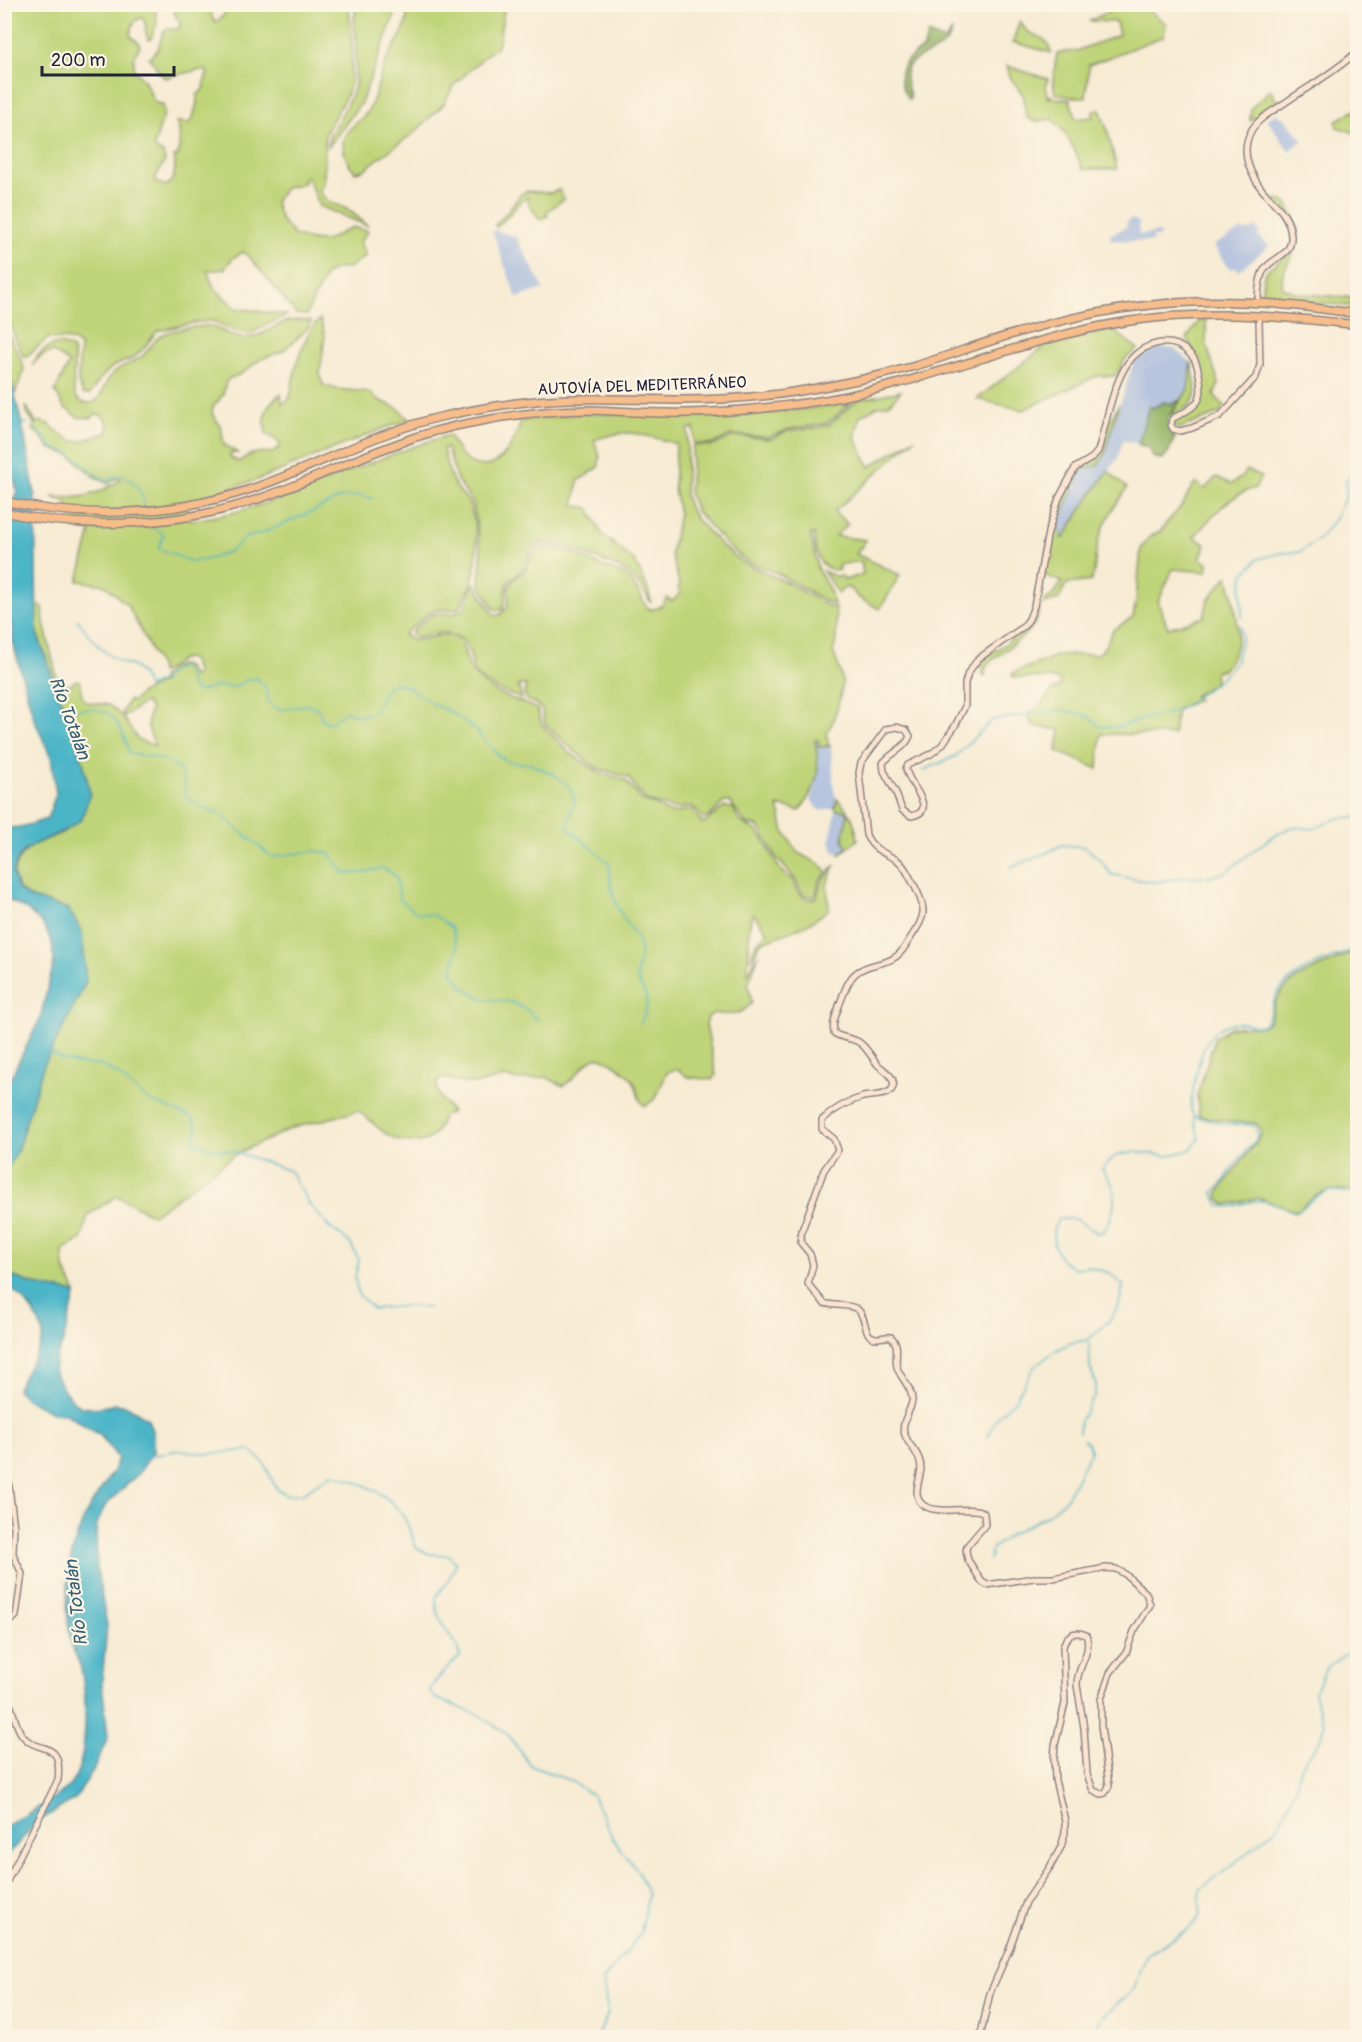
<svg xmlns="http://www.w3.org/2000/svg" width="1362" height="2042" font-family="Pangolin,sans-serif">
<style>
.industrial{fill:#b7c5de}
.green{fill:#bfd478;stroke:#707b5a;stroke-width:1.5}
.forest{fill:#97b668;stroke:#5c6c52;stroke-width:1.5}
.water{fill:#4bb5c8;stroke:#366c82;stroke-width:1.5}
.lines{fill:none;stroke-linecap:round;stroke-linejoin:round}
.stream{stroke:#4bb5c8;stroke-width:1.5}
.secondary-casing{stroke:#8c8687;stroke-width:8}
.highway-casing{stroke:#8c8687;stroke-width:10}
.secondary{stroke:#fce5d0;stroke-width:5}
.highway{stroke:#f8bd89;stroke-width:7}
.labels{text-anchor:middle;stroke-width:4.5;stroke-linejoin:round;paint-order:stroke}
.street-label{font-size:16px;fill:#22223b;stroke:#fcf5e5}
.water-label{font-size:18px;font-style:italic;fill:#325d73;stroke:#fcf5e5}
</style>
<rect width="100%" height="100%" fill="#fcf5e5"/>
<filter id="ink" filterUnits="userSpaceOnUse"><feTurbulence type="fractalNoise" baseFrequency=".0167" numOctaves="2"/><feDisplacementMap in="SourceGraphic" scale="12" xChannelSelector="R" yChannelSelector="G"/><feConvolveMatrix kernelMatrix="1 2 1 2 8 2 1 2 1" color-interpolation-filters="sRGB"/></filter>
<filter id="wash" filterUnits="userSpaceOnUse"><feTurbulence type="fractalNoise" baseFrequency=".008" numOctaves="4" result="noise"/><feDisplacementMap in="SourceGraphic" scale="24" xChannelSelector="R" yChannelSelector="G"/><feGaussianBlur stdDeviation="1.35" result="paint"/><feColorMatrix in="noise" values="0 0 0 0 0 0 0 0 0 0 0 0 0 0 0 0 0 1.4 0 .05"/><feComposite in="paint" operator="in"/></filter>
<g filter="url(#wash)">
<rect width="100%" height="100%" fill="#f7ebd3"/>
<g class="industrial">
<polygon points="1278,113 1278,117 1283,117 1303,140 1289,151 1267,119"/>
<polygon points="1134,219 1140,224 1138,226 1139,235 1159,232 1160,237 1152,237 1153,242 1111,240 1110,235 1126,227 1128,220"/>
<polygon points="1256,227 1261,232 1258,235 1269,246 1241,269 1238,271 1236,267 1231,270 1229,266 1227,267 1214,245 1243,229 1245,232"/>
<polygon points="494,230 516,237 544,289 517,298 492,231"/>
<polygon points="1160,347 1175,349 1191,362 1188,390 1180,400 1169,405 1160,403 1153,408 1142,428 1138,444 1123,440 1118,458 1082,508 1063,540 1057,525 1081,470 1098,465 1104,457 1133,363 1146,353"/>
<polygon points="818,739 820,747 831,746 834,791 837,799 835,808 820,811 810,799 816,784 819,764 815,740"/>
<polygon points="836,810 848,811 843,840 847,847 840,852 835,853 830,841"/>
</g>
<g class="green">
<path d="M286 4 290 6 293 4 349 5 352 46 351 81 346 96 325 134 324 184 320 187C322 205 335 202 348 210 355 214 362 221 368 226L319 206 307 176 304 179V183L285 188 275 202 281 220 294 235 309 240 326 241 352 227 368 231 360 242 366 256 348 268 336 269 326 274 306 315 296 314 252 260 243 252 233 258 224 269 207 271 214 288 236 308 287 315 249 334 235 331 213 321 197 322 157 331 143 349 133 358 112 367 100 379 90 394H83L78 382 80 346 71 340 48 338 27 356H23L5 313V5H155L157 23 151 39 149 40C143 32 148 25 143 18 132 19 133 26 130 35L138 42 140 46 134 57V70L144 80 154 101 158 104H163L164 114 154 146 155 149 163 153 165 161 157 174 155 182 166 186C176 180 176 168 174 157L178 156C179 143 182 132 176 122L188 123 192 121 197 103V96L205 87 204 82 208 73 207 71 198 70 165 78C158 72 156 65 149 58L158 49 163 33 167 29H179L180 23 174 13 177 5H213L211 15 215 22 222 17 231 5Z"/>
<polygon points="357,5 392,5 394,16 361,103 329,146 329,136 344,110 355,86 356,39 354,19"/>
<path d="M404 5H505L498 46 486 55 455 84 443 105 414 133 379 158 364 170 355 172C348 164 343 155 343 143 343 129 361 122 368 111 377 96 378 79 385 63 391 48 405 34 407 18 407 13 406 9 404 5Z"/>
<polygon points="1143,5 1166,24 1164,36 1089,65 1086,97 1069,97 1055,93 1053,80 1057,53 1076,51 1119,35 1116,22 1089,21 1123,5"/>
<path d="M1020 20C1020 21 1025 29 1025 29 1035 39 1048 34 1051 53L1013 42Z"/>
<path d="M1007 66 1048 79 1046 85 1048 98H1050L1049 95 1055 98 1070 100 1076 119 1093 117V111L1100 110 1107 129 1117 169H1083C1074 150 1068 131 1051 119L1035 122 1026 117 1024 96 1010 77Z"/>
<polygon points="1270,90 1279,104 1250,121 1251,108"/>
<polygon points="1357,109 1357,134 1337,127 1336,121"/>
<path d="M559 190 564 199 546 212 548 216 540 219 529 205 528 197C515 203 509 219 496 227L495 224 502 218 521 194 527 191 550 193Z"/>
<path d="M1277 199C1286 201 1290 207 1293 215 1311 253 1276 261 1283 288L1301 294 1357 298V307L1254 296V293H1262C1262 287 1262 279 1265 274 1269 265 1280 262 1286 256 1302 241 1288 213 1275 201Z"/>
<path d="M320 319 325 335 320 373 323 385 336 389 369 392 377 399 399 409 409 420 387 427 257 480 187 501 190 520C203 518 215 517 227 514 302 496 373 457 449 435 453 442 458 454 465 459 495 480 514 447 521 421L583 413 683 417 781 412 850 403 831 420 823 424 789 429 769 437 730 435 713 444H694V428L688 429 685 495 689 507 696 519 723 547 742 562 788 583 828 606 835 607C836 618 838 642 833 651 836 660 841 670 842 680 843 690 834 725 827 731L828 745 831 746 819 747 818 740H815C821 772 818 783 800 811L778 806 784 832C790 837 790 843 795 849 803 860 820 859 827 872L819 881 816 894 812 897 807 896 801 892 795 879 776 857 761 830 757 826 746 824 730 802H724L709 817 704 819C698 815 698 809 691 806 667 813 668 804 646 801L628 777 597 768 573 750 545 724 542 710 536 704 527 700 524 694 526 685H518L522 699C506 692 485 687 474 671 471 666 472 659 470 653 459 625 438 632 415 637L411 634C413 629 416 627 420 624 425 620 430 615 436 614 445 612 455 617 463 609 470 602 469 591 474 583L494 615H499C513 606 506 599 510 585 513 578 519 576 524 571 531 564 531 553 539 546 563 546 585 558 606 568 613 570 622 573 628 577 636 583 644 606 648 608 656 612 663 605 667 598L672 601 680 594 678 588 680 586 671 553 679 514 674 489 676 444C640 434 630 427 594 440L600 457 598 468 578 481 574 505 589 508 602 534 635 562 648 589 651 603C645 593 638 580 628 573 615 565 552 539 539 543 529 546 530 558 525 566 520 572 514 577 508 582L503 610 494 609 480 585 481 552 473 503 457 480 447 448 443 449C446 462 449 477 457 488 460 493 466 497 468 502 482 533 479 583 458 609L438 610 428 614 404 634C416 649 437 629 453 637 468 644 464 661 472 672 486 692 516 699 537 709L542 725 571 754 599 772 625 780 643 801 658 806 667 812 675 813 692 809 702 823 706 822 724 807 733 808 739 821 757 831 762 837 780 869 794 882 798 892 806 899 812 900 817 897 821 882 835 865 827 884 829 909C806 929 787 932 760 943L752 960C753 946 756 941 768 933L753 913C748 924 749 935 749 948 749 956 748 965 747 974L759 954 748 984 752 1003C741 1015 730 1016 714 1013L708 1017 706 1025 716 1075 712 1080 688 1077 677 1069 667 1072 656 1098 645 1106C636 1100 639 1089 633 1081 629 1073 603 1055 595 1058 581 1064 576 1079 563 1086L546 1077 518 1080 505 1077 477 1084 459 1082 441 1077C430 1089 444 1102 452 1112L443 1116C438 1134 430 1144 410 1142 401 1141 395 1140 388 1135 377 1128 368 1118 358 1111L292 1128 236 1154 153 1215 117 1196 88 1215 81 1240 63 1250 64 1268 76 1293 36 1285 5 1274V1174L17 1151 43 1067 80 994 68 909C55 905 39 903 28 896 3 881 15 857 34 845 44 839 60 836 68 829 76 821 84 802 90 793L82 758 37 633 36 605 43 607 44 623 59 687 67 684 69 686 76 680 80 681 82 697 87 702 109 705 122 716 138 740 155 746C149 730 144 725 151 709L145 702 124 716 122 712 129 700 133 702 140 694 162 682 161 678C173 668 183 655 192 676L197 674 193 662 189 658C176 658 171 670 160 673L159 666 128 606 105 585 78 581 91 531 75 529 66 502 52 497C83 499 95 496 121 480L117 478 108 484 93 476 70 455 49 448 41 436 32 429 35 425 28 415 26 406 36 423 41 421 46 425 48 423C75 448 74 443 107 433L109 425 102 415 95 414 92 418 77 417 67 409H65L55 391 69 363 53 352C43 354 38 357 32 366 37 356 43 347 55 345 60 344 68 345 72 349 80 359 62 405 89 403 94 403 98 400 100 396 104 389 106 382 110 376 118 366 132 364 141 357 149 351 152 342 160 336 169 330 197 326 208 326 222 327 231 340 247 338 266 336 274 324 288 321 295 319 304 321 311 321L308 328 283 351 261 359 241 374 230 378 226 382 223 395 213 407 212 413 221 427 224 445 238 453H231L230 457 239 462C246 454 261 451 272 453L280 447 279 442 266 433C263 416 265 404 281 394L282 404 290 398C293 374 302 335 320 319Z"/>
<path d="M1200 320H1206V343L1219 384 1214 395 1224 406 1218 414 1178 429 1175 427 1173 423 1176 419 1200 402C1204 374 1200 363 1187 338Z"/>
<polygon points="4,325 22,362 24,370 15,394 5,364"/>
<polygon points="1113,330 1138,349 1126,358 1115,376 1097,376 1023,410 977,399 1048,344"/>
<path d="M1191 362C1197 391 1203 403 1171 415L1188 390Z"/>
<path d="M901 391 889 404 878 406 860 416 855 438 870 467 915 438 834 512 848 524 835 536 866 540 856 554 900 575 880 609C874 606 867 603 861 599 852 594 849 579 838 594L823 571 837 577 842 576 845 580 863 574 861 561 838 565 839 570C818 571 815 551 814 534H811V536L818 570 829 589 834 604 827 602 777 573 746 561 727 545 696 511 689 493 693 445 713 446 733 436 771 439 787 431 821 427 830 424 857 400Z"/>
<path d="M1119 404 1104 457 1098 465 1081 470 1058 525 1063 539 1082 508 1108 471 1127 488C1114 507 1099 529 1096 553 1094 564 1096 571 1091 581L1066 584 1059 599 1043 605 1044 601 1054 594 1062 582 1042 574 1058 507 1070 481 1077 469 1098 458 1110 421Z"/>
<path d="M1247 470 1261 477 1255 488C1228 495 1212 517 1194 537L1206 544 1200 559 1208 563 1207 572 1173 569 1158 602 1168 628 1204 617 1208 600 1228 575C1234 608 1249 642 1223 670L1216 671 1214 684 1194 696 1198 700 1177 709 1173 735 1101 734 1098 769 1057 751 1060 730C1047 727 1032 731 1028 716 1031 710 1034 710 1039 706 1049 699 1046 692 1060 686V681C1046 674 1028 681 1012 676L1013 673 1059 655 1099 654 1106 645 1113 630 1133 617 1136 602 1141 549 1149 537 1161 531C1166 521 1176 514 1183 504 1188 496 1189 488 1196 483L1205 489 1216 477 1231 484 1242 477Z"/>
<path d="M1038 594 1039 595C1040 601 1040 608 1039 614 1034 634 1001 652 986 665L985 676 983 675 980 662 984 657 1006 644 1026 628 1035 615Z"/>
<path d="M837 799C852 813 854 821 858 840L839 855 847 847 843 840 848 811 836 810 835 808Z"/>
<path d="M1357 949V1190C1330 1189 1318 1189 1299 1210H1292L1258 1198 1225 1205 1218 1198 1219 1191 1256 1142 1261 1134V1129L1255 1123 1233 1122 1199 1116 1197 1096 1215 1038 1230 1027 1263 1026 1270 1020C1277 972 1324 970 1357 949Z"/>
</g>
<g class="forest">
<path d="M952 30C947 58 908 51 906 74 905 82 909 91 911 98L908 99C894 75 900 61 923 49L928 34 945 41Z"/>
<path d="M1180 400C1170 416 1161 420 1175 437L1168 453 1163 459C1154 459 1152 457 1148 448L1138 444 1149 406 1153 408 1164 402 1172 404Z"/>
</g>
<g class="water">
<path d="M4 364 12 383 24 433 35 495 37 633 82 758 90 793 82 819 68 829 37 843 23 852 16 862 13 873 18 889 29 897 68 909 82 931 86 982 43 1067 17 1151 5 1174V1089L40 1019 54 962 52 942 42 923 26 909 5 898V827C18 830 33 823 47 819L56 794 51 757 34 719 19 665 13 642 7 592 5 585V519L17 491 5 442Z"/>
<path d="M5 1274 36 1285 76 1293 63 1342 56 1358 54 1371 62 1388 76 1404 82 1407 97 1408 116 1404 127 1406 148 1419 153 1434V1452L139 1473 105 1506 96 1526 97 1570 107 1625 102 1683 108 1737 94 1769 75 1799 37 1822 5 1858V1827C19 1818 61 1796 70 1785 89 1763 87 1696 81 1669 79 1660 73 1652 71 1643 67 1621 66 1596 69 1574 71 1550 79 1526 91 1505 101 1487 112 1478 118 1458L100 1435 66 1414 52 1413 26 1399 17 1389C22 1377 43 1346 43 1335 41 1315 19 1294 5 1284Z"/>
</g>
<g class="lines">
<g class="stream">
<polyline points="19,422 27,424"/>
<path d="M34 428 44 437 51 447 70 454 98 476 108 481C112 478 117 475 122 476 134 478 146 496 143 507"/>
<polyline points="150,525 164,535 158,548 192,562 209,559 229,552 245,538 264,532 314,511 339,498 360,495 373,499"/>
<polyline points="1242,618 1241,590 1244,574 1258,559 1281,553 1300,552 1319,539 1335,519 1346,496 1346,480 1358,472"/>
<path d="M77 619C87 632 95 645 109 655 129 670 135 658 148 687L163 680 178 667 184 668C190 675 189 683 194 690L201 691 217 686 235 687 246 680 256 678 265 686 269 703 280 710 307 705 317 708 323 720 330 723 347 711 359 716 374 712 387 687 395 683 406 686 433 704 451 712 473 728 500 757 509 762 531 764 555 775 570 788 575 800 567 827 610 864C609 883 613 901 623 917 629 928 639 937 640 950 642 961 634 970 638 981 640 986 643 989 645 994 650 1004 645 1015 640 1024"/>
<path d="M65 712C105 702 120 715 129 753 147 758 173 756 183 776 185 781 185 790 185 796L199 806 219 813 272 857 314 851 329 853 344 873H361L383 868 396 876 400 900 417 913 434 915 452 928 457 948 452 971 463 987 484 999 511 1002 527 1010 538 1020"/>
<polyline points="924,770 956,756 992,720 1062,710 1086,715 1101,727 1118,727 1143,719 1177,711 1220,679 1235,663 1242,638 1240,626"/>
<polyline points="1011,867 1040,856 1062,845 1085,847 1100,859 1111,874 1138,880 1158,882 1177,878 1205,877 1224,873 1269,839 1291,827 1313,829 1339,818 1358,817"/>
<polyline points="1358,888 1356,891 1358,899"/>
<path d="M1358 948C1333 958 1294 970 1278 992 1272 1001 1271 1015 1266 1022 1260 1029 1251 1024 1244 1023 1201 1018 1197 1072 1191 1102V1110L1194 1116 1225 1124 1253 1125 1258 1132 1256 1140 1232 1168 1223 1183 1213 1193 1219 1205C1233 1211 1248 1199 1263 1201 1270 1201 1285 1209 1296 1212 1307 1206 1314 1196 1329 1191 1337 1189 1348 1195 1358 1192"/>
<polyline points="49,1052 63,1060 79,1064 100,1065 117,1074 148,1100 193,1118 197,1130 194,1142 211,1149 233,1151 290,1171 309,1204 329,1227 350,1243 359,1260 355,1278 358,1294 373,1309 407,1306 428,1308"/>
<polyline points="1079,1432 1080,1421 1095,1395 1096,1384 1090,1367 1089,1342"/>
<path d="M988 1436 997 1417 1015 1400 1034 1367 1055 1351 1070 1343 1088 1340 1109 1321 1119 1305 1123 1285 1109 1273 1089 1267 1075 1268 1063 1262 1054 1245 1053 1231 1058 1219H1075L1097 1233 1104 1231C1111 1221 1116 1203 1114 1190 1113 1183 1106 1175 1102 1169L1115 1156 1135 1152 1168 1156 1190 1150 1199 1139 1194 1118"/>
<path d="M150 1456 180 1450 208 1454 250 1450 264 1463 276 1488 287 1495 303 1493 332 1474C355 1480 382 1490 398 1509 407 1519 412 1535 416 1548L430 1554 449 1555 456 1564 447 1583 436 1597 437 1611 444 1627 456 1644 460 1656C451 1666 433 1680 430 1691L435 1698 479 1715 508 1735 531 1766 571 1781 593 1796 613 1839 639 1873 648 1895 641 1933 603 1981 608 2013 597 2038"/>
<polyline points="989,1560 993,1548 1011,1534 1046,1516 1065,1500 1091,1451 1089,1444 1083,1439"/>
<polyline points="4,2017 18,2038"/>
<polyline points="1092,2038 1096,2026 1104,2016 1134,1989 1147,1954 1188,1930 1200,1916 1200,1890 1251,1850 1278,1826 1295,1790 1300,1768 1320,1740 1324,1725 1314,1694 1327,1667 1358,1646"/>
</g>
</g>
</g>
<g filter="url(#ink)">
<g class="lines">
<g class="secondary-casing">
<g id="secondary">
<path d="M1258 297C1259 288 1259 277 1264 270 1273 256 1292 257 1291 236 1289 208 1266 201 1255 179 1246 164 1242 148 1251 131 1258 118 1275 110 1286 102 1310 86 1336 71 1358 51"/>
<polyline points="4,1465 7,1470 14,1527 13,1554 22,1574 16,1616 4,1628"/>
<path d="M4 1696C15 1707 13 1723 22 1735 38 1756 63 1737 58 1780L4 1887"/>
<path d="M980 2038 990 1993 1009 1950 1026 1902 1050 1867 1061 1847 1065 1833V1821L1055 1780 1054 1759 1055 1745 1065 1703 1063 1647C1066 1635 1074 1630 1086 1635 1093 1652 1076 1668 1077 1685L1084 1728 1087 1774 1093 1790 1101 1794 1105 1793 1109 1786 1101 1726V1699L1110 1673 1126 1653 1134 1631 1150 1605 1146 1593 1125 1574 1116 1569 1106 1568 1053 1578H1034L987 1585 982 1582 968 1560 966 1551 967 1546 985 1525 984 1513C975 1504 937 1517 922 1504 912 1495 920 1480 921 1469 921 1452 907 1446 904 1432 901 1421 911 1411 912 1401 913 1388 900 1378 897 1367 894 1356 901 1346 891 1337 886 1336 882 1338 877 1338 862 1338 868 1317 857 1309 848 1303 835 1307 824 1303L808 1284 813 1265 810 1254 801 1243V1233L824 1170 838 1150 834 1139 822 1129V1120C833 1110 849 1101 863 1097 871 1095 890 1097 893 1087 896 1077 884 1070 878 1065 872 1058 867 1048 860 1043 852 1037 842 1039 834 1033 832 1023 836 1015 839 1006 843 996 847 980 856 973 873 959 892 969 906 945 924 917 930 914 913 883 908 875 905 865 897 860 883 852 873 850 866 835L859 773 861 763 886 729 897 727 906 730 910 736C906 748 891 753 883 763L884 771 896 793 902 810 911 816C941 811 906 783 906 768L908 765 931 754 942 745 955 726 965 706V683L968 673 978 659 1023 627 1029 619 1034 606 1048 532 1059 498 1075 468 1092 458 1098 451C1106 424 1112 387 1127 364 1142 343 1171 334 1190 354 1197 360 1198 370 1200 379 1201 387 1202 394 1198 401 1192 410 1180 414 1172 419L1171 425 1173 429 1180 431 1192 428 1220 416 1256 377 1260 365 1259 320"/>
</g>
</g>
<g class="highway-casing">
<g id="highway">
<path d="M4 501C84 520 174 515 251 489 315 467 374 433 440 417 475 409 513 402 549 400 593 397 637 400 681 400 723 400 766 397 806 390 842 384 879 376 915 366 952 355 989 340 1027 330 1095 310 1169 299 1240 302 1279 303 1318 308 1358 314"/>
<path d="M4 512C84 531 181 526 258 499 305 484 348 461 394 445 421 434 452 426 481 421 516 414 555 410 591 410 624 411 656 414 688 413 730 412 772 408 813 402 912 387 1004 346 1102 326 1186 308 1273 315 1358 325"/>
</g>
</g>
<use href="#secondary" class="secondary"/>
<use href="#highway" class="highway"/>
</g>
</g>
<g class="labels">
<g class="street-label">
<text transform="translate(642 385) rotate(-2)" y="6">AUTOVÍA DEL MEDITERRÁNEO</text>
</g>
<g class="water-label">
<text transform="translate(70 718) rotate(70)" y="6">Río Totalán</text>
<text transform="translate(76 1603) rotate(-97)" y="6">Río Totalán</text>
</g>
</g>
<rect width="1362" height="2042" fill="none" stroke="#fcf5e5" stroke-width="24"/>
<path d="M42 66v9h132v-9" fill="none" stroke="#22223b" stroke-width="3"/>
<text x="51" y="66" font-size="18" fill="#22223b" stroke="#fcf5e5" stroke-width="4.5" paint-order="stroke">200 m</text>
</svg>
